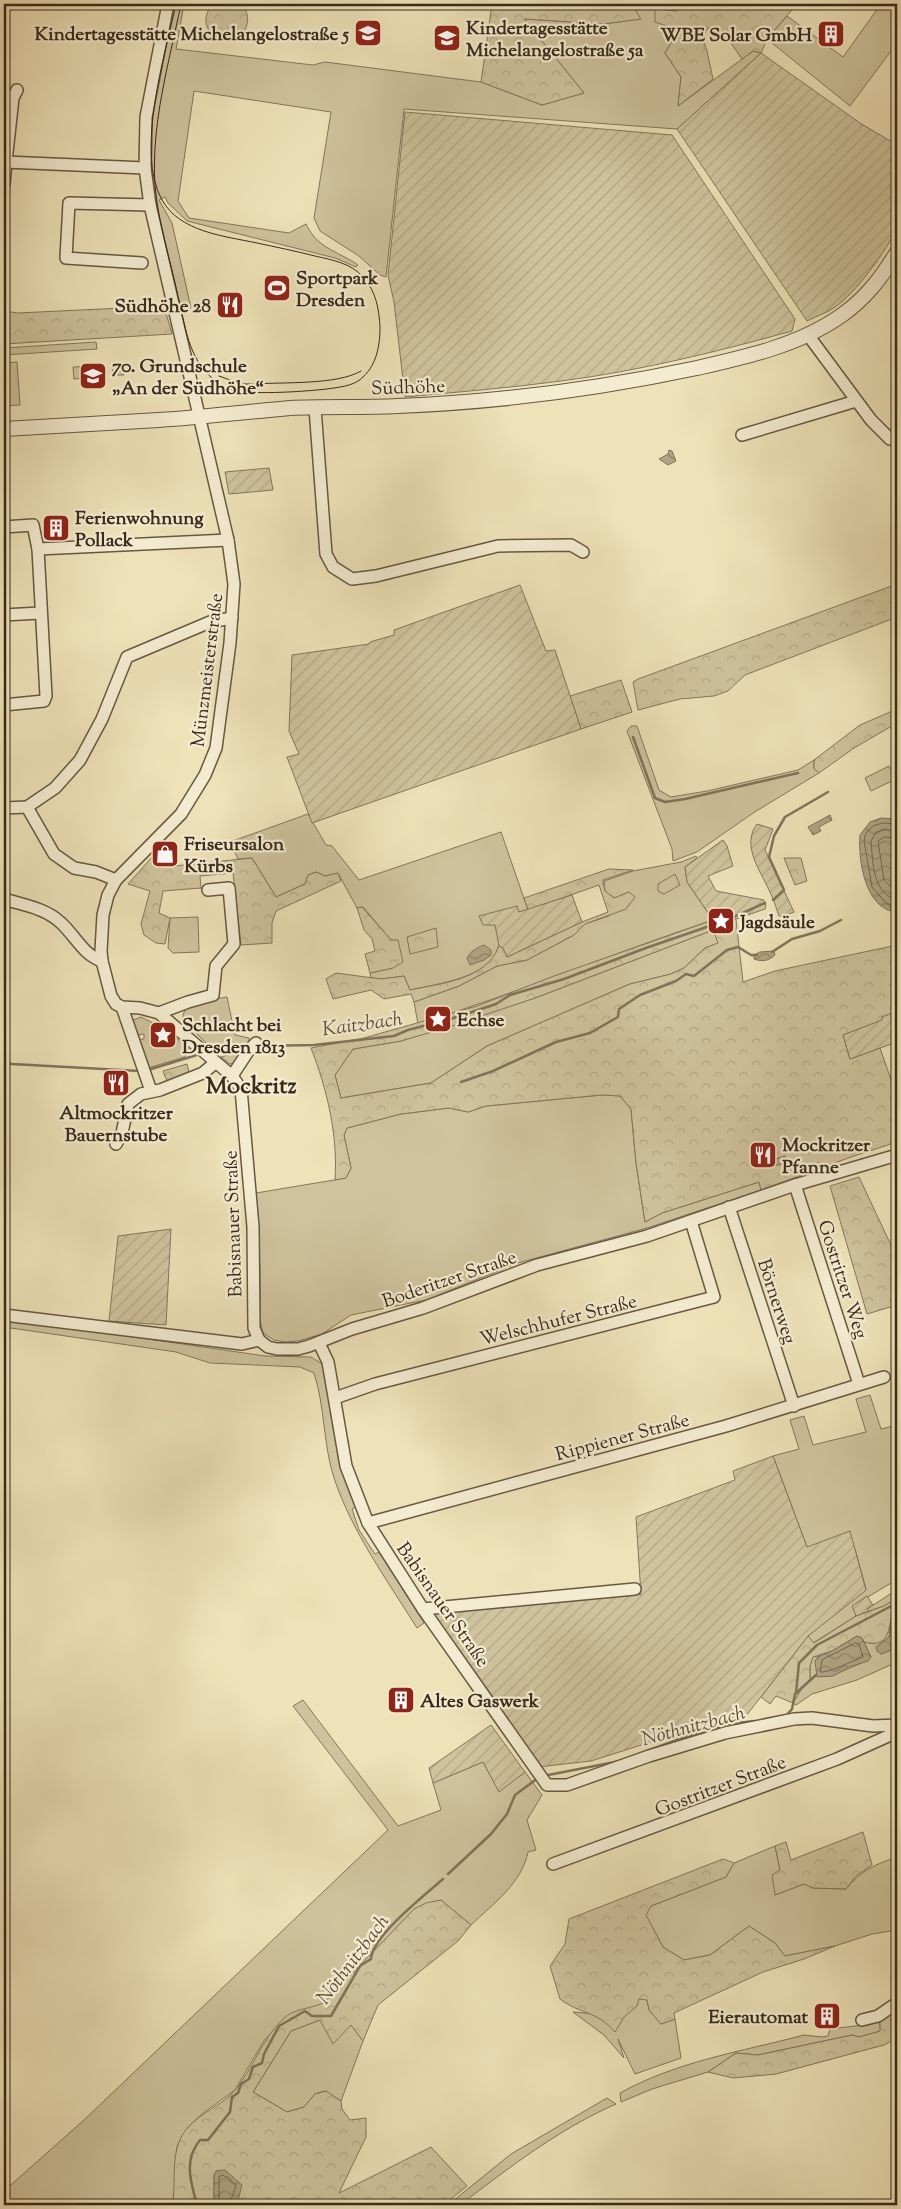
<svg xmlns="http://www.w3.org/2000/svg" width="901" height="2209" font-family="'Sorts Mill Goudy',serif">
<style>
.grass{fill:#cfc39d;stroke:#84765c}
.forest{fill:url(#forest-crowns);stroke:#84765c;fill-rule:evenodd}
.garden{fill:url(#garden-furrows);stroke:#84765c}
.water{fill:url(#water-waves);stroke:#807359}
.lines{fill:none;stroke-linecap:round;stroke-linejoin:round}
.shore{stroke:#74664f;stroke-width:1}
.stream{stroke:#807359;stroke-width:2.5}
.minor-casing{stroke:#665842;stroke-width:14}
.tertiary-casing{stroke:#665842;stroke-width:16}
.minor{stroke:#f4ecd1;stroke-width:11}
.tertiary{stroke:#f4ecd1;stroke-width:14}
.tram{stroke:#392a1b;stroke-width:1}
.labels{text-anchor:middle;stroke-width:4.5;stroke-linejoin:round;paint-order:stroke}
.poi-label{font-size:19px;font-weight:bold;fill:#392a1b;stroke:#f4ecd1;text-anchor:start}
.street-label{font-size:19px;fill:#392a1b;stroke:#f4ecd1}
.water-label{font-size:20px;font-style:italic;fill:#5d4e3a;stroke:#f4ecd1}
.district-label{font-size:24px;font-weight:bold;fill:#392a1b;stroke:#f4ecd1}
</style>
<defs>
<pattern id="forest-crowns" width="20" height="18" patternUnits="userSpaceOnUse" patternTransform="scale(1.25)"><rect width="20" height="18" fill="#cfc39d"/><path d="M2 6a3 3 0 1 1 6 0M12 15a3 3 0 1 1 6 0" fill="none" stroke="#b2a887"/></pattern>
<pattern id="garden-furrows" width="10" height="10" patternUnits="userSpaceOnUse" patternTransform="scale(1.25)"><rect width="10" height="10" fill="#cfc39d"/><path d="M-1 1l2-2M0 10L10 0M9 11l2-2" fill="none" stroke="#b2a887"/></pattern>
<pattern id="water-waves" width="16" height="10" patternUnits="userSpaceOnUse" patternTransform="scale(1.25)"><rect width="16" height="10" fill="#b0a383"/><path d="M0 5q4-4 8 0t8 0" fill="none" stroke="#90856a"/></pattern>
</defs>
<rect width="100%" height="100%" fill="#eee2b8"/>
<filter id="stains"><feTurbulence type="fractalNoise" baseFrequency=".004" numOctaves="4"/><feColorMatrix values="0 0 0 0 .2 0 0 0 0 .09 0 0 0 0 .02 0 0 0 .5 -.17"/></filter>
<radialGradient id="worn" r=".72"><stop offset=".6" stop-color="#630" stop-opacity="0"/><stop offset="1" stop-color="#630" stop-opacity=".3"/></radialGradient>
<g class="grass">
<path d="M173 4H184L176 49 313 65 325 62 481 82 542 105 584 93 524 19 603 24 640 19 634 8 606 6 605 4H678V11L655 10 679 30 665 53 681 77 678 106 753 51 761 53 677 129 404 109 386 277 380 275 359 256 320 231 314 218 331 112 194 91 178 201 189 218 289 233 306 224C318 249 336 250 358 265L356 267 335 258 187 221 168 203 165 197 159 200 172 223 191 308 178 310 155 208 151 180 149 131Z"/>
<polygon points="881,4 897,4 897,43 850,106 767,39 787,16 843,57"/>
<polygon points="96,342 97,349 4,355 4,348"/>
<polygon points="17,362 20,405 4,406 4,363"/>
<polygon points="121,364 124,375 113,375 112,365"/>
<polygon points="631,726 637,726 659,790 671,797 707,791 798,770 814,760 814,768 819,773 753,813 697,852 673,861 672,849 627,731"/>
<polygon points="889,766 896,779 871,791 865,778"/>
<path d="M308 814 326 845 332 846 359 880 501 832 528 910 518 912 517 906 495 925C497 932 500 941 498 948 490 978 436 984 410 990L404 976 382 979 371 978 370 973 393 968 398 941 391 940 363 907 357 908 338 873 325 876 316 872 308 875 305 884 276 897 252 858 238 859 230 842Z"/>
<path d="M696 856 697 858 685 867 687 882 713 920C614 953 517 993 418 1024L414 1002 459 986 497 966 527 960 574 935 585 924 609 916 629 892 615 898 605 892 604 881 633 871 681 862Z"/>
<polygon points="198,917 199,952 173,953 168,948 170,918"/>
<polygon points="713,930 719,943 705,948 684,968 671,974 630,984 487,1046 431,1083 341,1098 335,1075 353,1049 401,1041 535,998"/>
<path d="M227 997 235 1035 249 1038V1043L224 1047 220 1044 209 1046 183 1020C181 999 211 1000 227 997Z"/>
<polygon points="141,1017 163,1028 160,1037 164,1039 169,1032 191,1051 186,1053 185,1057 148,1068 137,1040 144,1039 144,1034 136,1035 131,1021"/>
<polygon points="240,1051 244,1051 236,1063 230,1064 221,1057"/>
<polygon points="602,1095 620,1096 631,1109 636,1163 645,1222 662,1213 759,1182 761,1190 647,1228 518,1263 426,1300 351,1315 322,1334 298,1341 285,1342 274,1340 263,1333 260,1320 260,1268 256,1193 346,1178 351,1168 344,1135 347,1128 401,1114 449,1108 468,1112 486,1106"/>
<path d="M4 1320 86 1330 265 1356 311 1357 324 1365C332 1413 337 1462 356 1507L352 1509 359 1530 375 1554 379 1552 424 1623 417 1628C387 1580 352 1532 334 1478 323 1444 325 1407 314 1373L300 1367 210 1363 176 1352 4 1327Z"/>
<polygon points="870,1395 881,1429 897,1425 897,1598 884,1606 869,1611 867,1609 895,1591 896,1580 853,1606 856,1616 813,1643 808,1636 866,1589 855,1549 807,1547 773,1456 799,1449 790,1420 804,1416 813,1445 866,1432 856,1399"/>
<path d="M897 1616V1623L892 1620 889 1637 876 1647 881 1654 897 1648V1662L857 1680 812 1694 796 1705 793 1703 802 1688 810 1679V1666L813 1657 819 1656 815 1661 833 1676C841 1671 867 1662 871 1657L864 1642 875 1644 889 1632 891 1618Z"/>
<path d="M303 1700 398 1826 441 1810 433 1783 483 1762 499 1791 525 1772 542 1795 527 1820 536 1850 528 1852C522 1883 493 1904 471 1925L441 1900 414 1909 325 2002 315 2008 298 2011 265 2039 235 2090 203 2113 188 2127 177 2147 176 2188 172 2205H4V2191L84 2120 388 1830 293 1706Z"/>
<path d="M775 1846 780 1870 775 1895 804 1884 813 1888 846 1889C860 1871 876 1864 897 1857V1930L872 1934 835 1946 785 1956 775 1943 749 1926 710 1955 684 1960 663 1947 645 1914 651 1906 726 1877 734 1863Z"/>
<path d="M639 1998 647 2000 649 2010 661 2024 675 2019 681 2058 635 2074 618 2039 624 2058 604 2035 573 2012 595 2014 607 2022C621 2018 634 2014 639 1998Z"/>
<polygon points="320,2020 351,2025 363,2041 341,2101 325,2091 315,2094 304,2107 287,2112 253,2092 291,2031"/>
<path d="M879 2020 881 2031 859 2037 852 2035 758 2055 736 2053 708 2072 652 2089 621 2102 620 2093C678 2061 740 2052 804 2035L822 2037 828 2036 830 2029 872 2024Z"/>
<path d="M607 2098 616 2104C559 2129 510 2167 460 2205H448L511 2154Z"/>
</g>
<g class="forest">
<path d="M213 4H241C250 13 249 23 243 34 219 52 193 25 213 4Z"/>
<polygon points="492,4 605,4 606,6 634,8 641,19 603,24 524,19 584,93 542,105 481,82"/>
<polygon points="678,4 797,4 767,39 761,53 753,51 742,59 724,33 708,28 702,37 707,51 713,79 678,106 681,77 665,53 679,30 655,22 655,9 677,11"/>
<polygon points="164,306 172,334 4,344 4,311 18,313"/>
<polygon points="100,366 101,377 74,379 73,367"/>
<polygon points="897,584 897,617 745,675 728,691 714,696 680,699 638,710 633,682 638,679"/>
<polygon points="621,680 632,712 581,729 570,696"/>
<polygon points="897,709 897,723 854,748 819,773 814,769 814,760 860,725"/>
<polygon points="153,856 164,867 252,858 276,897 305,884 308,875 316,872 325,876 338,873 341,881 276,911 272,923 272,943 241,945 233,873 200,876 201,888 163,891 159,913 170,918 165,944 156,943 144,935 141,924 150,891 128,884"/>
<polygon points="784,858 801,858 807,881 795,885"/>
<path d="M609 869 633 870 603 880 605 891 614 898 629 892 635 897 626 909 585 924 574 935 527 960 497 966 459 986 414 1002 411 994 384 999 371 990 333 999 326 979 336 973 381 979 404 976 410 990C442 983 486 980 499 946L503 948 507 957 582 922 608 912 599 885 528 910 524 898Z"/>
<polygon points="675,874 680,885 664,894 658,891 658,884"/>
<polygon points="362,907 391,940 398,940 403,962 393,968 370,973 365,954 375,951 372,939 364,930 357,908"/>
<path d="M719 918 736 919 743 982 775 971 897 945V1011L882 1017 883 1020 843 1035 850 1059 880 1048 897 1097V1142L851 1157 761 1190 759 1182 662 1213 645 1222 636 1163 631 1109 620 1096 602 1095 486 1106 468 1112 449 1108 401 1114 347 1128 344 1135 351 1168 346 1178 335 1180C338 1135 327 1089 311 1048L364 1038 477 1006 554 976ZM713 930 718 943 705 948 684 968 671 974 630 984 487 1046 431 1083 341 1098 335 1075 353 1049 401 1041 452 1026 535 998Z"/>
<polygon points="436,928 438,947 410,954 407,937"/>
<polygon points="187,1064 189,1073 171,1080 166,1079 163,1071"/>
<polygon points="859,1177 897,1258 897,1305 867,1314 830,1186"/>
<path d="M897 1598V1616L891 1618C888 1637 885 1647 864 1642L862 1638 857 1636 832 1651 813 1657 810 1666V1679L802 1688 793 1703 776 1696 770 1704 761 1697 808 1636 814 1643 856 1616 884 1606Z"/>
<polygon points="863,1832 872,1865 856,1876 846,1889 813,1888 804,1884 775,1895 772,1875 780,1870 775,1846 786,1842 791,1860"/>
<path d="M723 1859 734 1863 726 1877 651 1906 646 1915 663 1947 684 1960 710 1955 749 1926 775 1943 785 1956 835 1946 804 1959 763 1972 674 2013 675 2019 661 2024 649 2010 647 2000 639 1999 637 2006 624 2017 615 2032C596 2010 581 2015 560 1999L550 1966 565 1944 569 1919Z"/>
<path d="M441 1900 471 1925 458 1941 378 2005 363 2041 351 2025 333 2044 320 2020 291 2031 253 2092 287 2112 304 2107 315 2094 326 2091 341 2101 342 2109 350 2120 366 2118V2137L339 2193 431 2147 467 2186 443 2205H233L239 2197 214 2175V2205H172C176 2186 172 2167 177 2148 185 2116 218 2111 236 2089 254 2067 261 2040 283 2019 294 2008 312 2009 325 2002L414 1909 426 1903Z"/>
<polygon points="897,2003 897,2038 884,2045 776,2074 733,2078 708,2072 736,2053 758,2055 852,2035 859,2037 880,2031 880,2020"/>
</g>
<g class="garden">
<path d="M761 53 860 123 897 145V228C887 250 855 294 835 307 827 313 816 316 807 321L677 129Z"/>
<path d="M405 112 672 135 795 319 792 331C716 352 639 371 561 381 509 388 457 392 405 397L394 302 388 275Z"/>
<polygon points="269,468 273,490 229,494 225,472"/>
<polygon points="520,585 546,651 555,650 581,729 312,823 287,757 299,754 289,731 292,655 369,644 370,642 394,635 394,630"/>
<path d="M757 824 773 829 765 850 794 912 783 916H779C776 907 773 898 769 890 760 870 741 845 757 824Z"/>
<polygon points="723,840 727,846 733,866 708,876 716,891 764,900 766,906 765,909 736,919 719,918 713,920 687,882 685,867"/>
<polygon points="572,895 582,922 507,957 503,948 499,946 495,925 483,925 479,916 517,906 519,912"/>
<polygon points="897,1011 897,1042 850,1059 843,1035 882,1020 882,1017"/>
<polygon points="171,1229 166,1325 109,1321 118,1236"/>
<polygon points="773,1456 807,1547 850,1531 866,1590 865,1591 808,1636 746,1716 698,1727 591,1761 538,1767 431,1610 634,1593 641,1595 636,1517 735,1480 733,1471"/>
<polygon points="867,1596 873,1605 867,1609 869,1611 856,1616 852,1606"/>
<polygon points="491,1725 525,1772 499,1792 483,1762 433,1783 429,1768"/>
</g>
<g class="water">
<polygon points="669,450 672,451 676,461 668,465 659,459 668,454"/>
<polygon points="830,815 832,820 819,827 821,831 813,835 808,827"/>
<path d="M881 818 897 819V912C865 910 858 860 860 835L870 822Z"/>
<path d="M484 945 491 950V955L484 960 470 965 467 958C471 951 476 948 484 945Z"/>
<path d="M774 951 775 955C769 961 762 962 754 959V955L760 952Z"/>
<polygon points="785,1156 787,1163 773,1166 771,1160"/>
<polygon points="892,1620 897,1623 897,1648 881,1654 877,1651 876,1647 889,1637"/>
<polygon points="857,1636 862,1638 871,1657 868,1661 849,1667 833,1676 817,1677 815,1661 819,1656 832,1651"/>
<polygon points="225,2170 242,2185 239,2197 233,2205 214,2205 214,2175 216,2171"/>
</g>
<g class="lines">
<g class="shore">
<polyline points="897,824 882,823 873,826 866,833 864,841 872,887 886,903 897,907"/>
<path d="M897 830H883L876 832 871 841C873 862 872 893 897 900"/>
<polyline points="897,838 884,837 878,841 884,880 897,893"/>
<path d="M856 1643 859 1644 863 1657C852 1661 829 1673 820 1672L822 1660Z"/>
<polyline points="219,2205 219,2177 222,2175 229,2178 236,2186 229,2205"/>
</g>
<g class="stream">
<polyline points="633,737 655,798 665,802 685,799 798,773"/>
<polyline points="773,900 784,890 769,857 774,836 785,817 828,792"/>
<polyline points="772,952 792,939 820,931 841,920"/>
<polyline points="259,1046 314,1045 394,1036 408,1030 457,1017 496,1004 510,995 564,979 646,948 727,920 765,903"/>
<polyline points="210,1052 249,1045"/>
<polyline points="4,1062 12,1064 140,1071"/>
<polyline points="148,1070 200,1054"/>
<polyline points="461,1082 493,1071 556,1042 590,1033 618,1017 619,1009 640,995 676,981 686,974 694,976 727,950 738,947 751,955 757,955"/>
<polyline points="796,1693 799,1663 817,1645 897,1603"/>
<polyline points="785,1717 792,1709 795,1694 816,1675"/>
<polyline points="543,1776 620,1761 682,1738 736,1723 755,1721"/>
<polyline points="448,1874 491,1834 507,1814 515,1795 538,1778"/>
<path d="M197 2205C191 2182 183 2161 200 2140H208L230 2112 232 2097 238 2093 241 2084 249 2079 253 2067 262 2063 264 2054 279 2026 305 2011 312 2016H331L360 1966 371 1959C372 1936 425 1895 443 1879"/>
</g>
<g class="minor-casing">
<g id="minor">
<polyline points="168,4 146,117 145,168 150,205 228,540 234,584 230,643 216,748 205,775 181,814 116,880 108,895 103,915 101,951 102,961 111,996 116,1004 122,1007 140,1008 159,1013 232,1076 241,1089 253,1227 254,1328 259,1340 268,1347 277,1349 298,1349 309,1346 352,1329 423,1308 537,1265 647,1236 795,1185 897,1155"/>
<polyline points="6,162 13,98 17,90"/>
<polyline points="4,184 6,162 145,168"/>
<polyline points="142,263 66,258 69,203 150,205"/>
<polyline points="808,335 871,420 890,439"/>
<polyline points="315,408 326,554 333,567 352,579 376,576 498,546 571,545 583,552"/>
<polyline points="742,435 856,401"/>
<polyline points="4,527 33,525 38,549 46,696 44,701 4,705"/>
<polyline points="38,549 228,540"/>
<polyline points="4,615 40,613"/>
<polyline points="27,807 54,854 74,868 96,872 116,880"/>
<polyline points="4,808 27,807 55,788 80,760 102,719 127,657 210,622 232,618"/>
<path d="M4 899C23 905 45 908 60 922 75 935 83 955 102 961"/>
<polyline points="122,1007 151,1091"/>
<polyline points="159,1013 188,1002 213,995 216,966 234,944 229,888 208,890"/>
<polyline points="232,1076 249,1050 256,1043"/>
<polyline points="116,1144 122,1133 128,1104 141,1094 160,1090 203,1073 215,1063"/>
<polyline points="795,1185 859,1384"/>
<polyline points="729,1207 794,1406"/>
<polyline points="4,1315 242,1344 259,1340"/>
<polyline points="319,1343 328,1362 346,1466 368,1523 423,1609 547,1785 567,1785 649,1756 725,1733 794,1719 812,1718 873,1726 897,1725"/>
<polyline points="335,1398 375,1384 714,1297 691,1221"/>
<polyline points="368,1523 726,1426 884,1377"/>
<polyline points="423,1609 635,1589"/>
<polyline points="553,1864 837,1759 897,1732"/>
<polyline points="862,2020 878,2016 897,2003"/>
</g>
</g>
<g class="tertiary-casing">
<path id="tertiary" d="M4 429C55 426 107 423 159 420 203 417 246 412 290 408 326 406 362 408 398 406 499 402 598 389 697 368 746 357 800 345 842 315 866 298 882 277 897 252"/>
</g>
<use href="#minor" class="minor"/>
<use href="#tertiary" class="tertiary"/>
<g class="tram">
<path d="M176 4C165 55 135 152 162 200 180 232 224 236 257 243 276 247 295 251 315 256 332 260 351 263 363 277 376 291 379 309 380 327 380 345 377 364 363 377 359 381 355 383 349 385 330 391 256 395 237 391 228 389 219 384 213 379 188 358 185 325 178 296 170 259 158 222 155 185 151 123 169 63 181 4"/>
<path d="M219 376 241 384H254C283 382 338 385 361 371"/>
</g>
</g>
<defs>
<g id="school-square" transform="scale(1.4375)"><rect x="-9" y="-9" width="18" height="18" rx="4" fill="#8f2418" stroke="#f4ecd1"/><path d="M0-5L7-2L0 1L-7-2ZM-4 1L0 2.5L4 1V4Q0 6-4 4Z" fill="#fff"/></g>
<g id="building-square" transform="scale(1.4375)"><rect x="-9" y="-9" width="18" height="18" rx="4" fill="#8f2418" stroke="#f4ecd1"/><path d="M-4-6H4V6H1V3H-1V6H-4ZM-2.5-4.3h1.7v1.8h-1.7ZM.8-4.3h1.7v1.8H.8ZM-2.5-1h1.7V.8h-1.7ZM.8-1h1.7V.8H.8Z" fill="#fff"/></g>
<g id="stadium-square" transform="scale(1.4375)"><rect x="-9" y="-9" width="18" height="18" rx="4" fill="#8f2418" stroke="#f4ecd1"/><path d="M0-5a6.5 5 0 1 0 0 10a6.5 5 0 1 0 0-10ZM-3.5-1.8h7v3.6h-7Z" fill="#fff"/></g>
<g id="restaurant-square" transform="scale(1.4375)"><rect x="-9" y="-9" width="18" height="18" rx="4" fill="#8f2418" stroke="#f4ecd1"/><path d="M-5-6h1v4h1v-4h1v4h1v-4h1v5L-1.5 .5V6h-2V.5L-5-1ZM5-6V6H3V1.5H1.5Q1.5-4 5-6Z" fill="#fff"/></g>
<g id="shop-square" transform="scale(1.4375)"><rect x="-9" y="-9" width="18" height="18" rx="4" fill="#8f2418" stroke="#f4ecd1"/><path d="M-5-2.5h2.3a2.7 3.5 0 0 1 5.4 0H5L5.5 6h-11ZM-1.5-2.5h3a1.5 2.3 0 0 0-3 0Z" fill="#fff"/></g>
<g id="sight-square" transform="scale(1.4375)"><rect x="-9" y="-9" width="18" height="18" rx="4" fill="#8f2418" stroke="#f4ecd1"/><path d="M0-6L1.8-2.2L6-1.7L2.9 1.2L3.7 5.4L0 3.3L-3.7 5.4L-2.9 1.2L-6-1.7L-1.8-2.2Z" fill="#fff"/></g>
</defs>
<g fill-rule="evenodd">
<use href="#school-square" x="368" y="33"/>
<use href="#building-square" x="831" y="34"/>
<use href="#school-square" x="447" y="38"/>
<use href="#stadium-square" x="277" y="288"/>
<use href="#restaurant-square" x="230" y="305"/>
<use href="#school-square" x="93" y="376"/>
<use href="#building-square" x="56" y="528"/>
<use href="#shop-square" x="165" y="854"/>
<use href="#sight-square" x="721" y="921"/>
<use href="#sight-square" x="438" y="1019"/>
<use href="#sight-square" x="163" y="1035"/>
<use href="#restaurant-square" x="116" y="1083"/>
<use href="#restaurant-square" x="763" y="1155"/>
<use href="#building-square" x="401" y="1700"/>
<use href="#building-square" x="827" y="2016"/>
</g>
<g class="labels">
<g class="poi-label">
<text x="466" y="34">Kindertagesstätte<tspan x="466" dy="22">Michelangelostraße 5a</tspan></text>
<text x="349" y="40" text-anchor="end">Kindertagesstätte Michelangelostraße 5</text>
<text x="812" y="41" text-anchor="end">WBE Solar GmbH</text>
<text x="296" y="284">Sportpark<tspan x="296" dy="22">Dresden</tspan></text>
<text x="211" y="312" text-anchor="end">Südhöhe 28</text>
<text x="112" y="372">70. Grundschule<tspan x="112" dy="22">„An der Südhöhe“</tspan></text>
<text x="75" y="524">Ferienwohnung<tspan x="75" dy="22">Pollack</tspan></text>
<text x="184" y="850">Friseursalon<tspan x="184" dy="22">Kürbs</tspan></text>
<text x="740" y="928">Jagdsäule</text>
<text x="457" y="1026">Echse</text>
<text x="182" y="1031">Schlacht bei<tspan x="182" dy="22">Dresden 1813</tspan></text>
<text x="116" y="1119" text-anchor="middle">Altmockritzer<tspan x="116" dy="22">Bauernstube</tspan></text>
<text x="782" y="1151">Mockritzer<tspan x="782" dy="22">Pfanne</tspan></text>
<text x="420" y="1707">Altes Gaswerk</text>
<text x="808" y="2023" text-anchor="end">Eierautomat</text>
</g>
<g class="street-label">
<text transform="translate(408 386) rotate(-2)" y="7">Südhöhe</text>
<text transform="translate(206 670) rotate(-83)" y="7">Münzmeisterstraße</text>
<text transform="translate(232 1224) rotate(-92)" y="7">Babisnauer Straße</text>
<text transform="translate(449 1278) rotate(-19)" y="7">Boderitzer Straße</text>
<text transform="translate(844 1279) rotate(72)" y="7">Gostritzer Weg</text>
<text transform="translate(778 1301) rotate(72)" y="7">Börnerweg</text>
<text transform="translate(558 1319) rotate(-14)" y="7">Welschhufer Straße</text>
<text transform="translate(622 1436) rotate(-15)" y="7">Rippiener Straße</text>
<text transform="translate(444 1604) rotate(55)" y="7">Babisnauer Straße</text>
<text transform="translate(720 1785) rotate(-21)" y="7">Gostritzer Straße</text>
</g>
<g class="water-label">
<text transform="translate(362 1023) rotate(-8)" y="7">Kaitzbach</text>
<text transform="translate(693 1725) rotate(-15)" y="7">Nöthnitzbach</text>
<text transform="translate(352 1959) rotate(-53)" y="7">Nöthnitzbach</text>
</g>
<g class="district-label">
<text x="251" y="1093">Mockritz</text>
</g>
</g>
<rect width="901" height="2209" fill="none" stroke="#eee2b8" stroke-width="20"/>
<rect x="5" y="5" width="891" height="2199" fill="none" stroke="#392a1b" stroke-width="2.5"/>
<rect x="10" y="10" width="881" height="2189" fill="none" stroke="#392a1b"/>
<rect width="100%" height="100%" filter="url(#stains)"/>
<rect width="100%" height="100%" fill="url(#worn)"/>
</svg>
